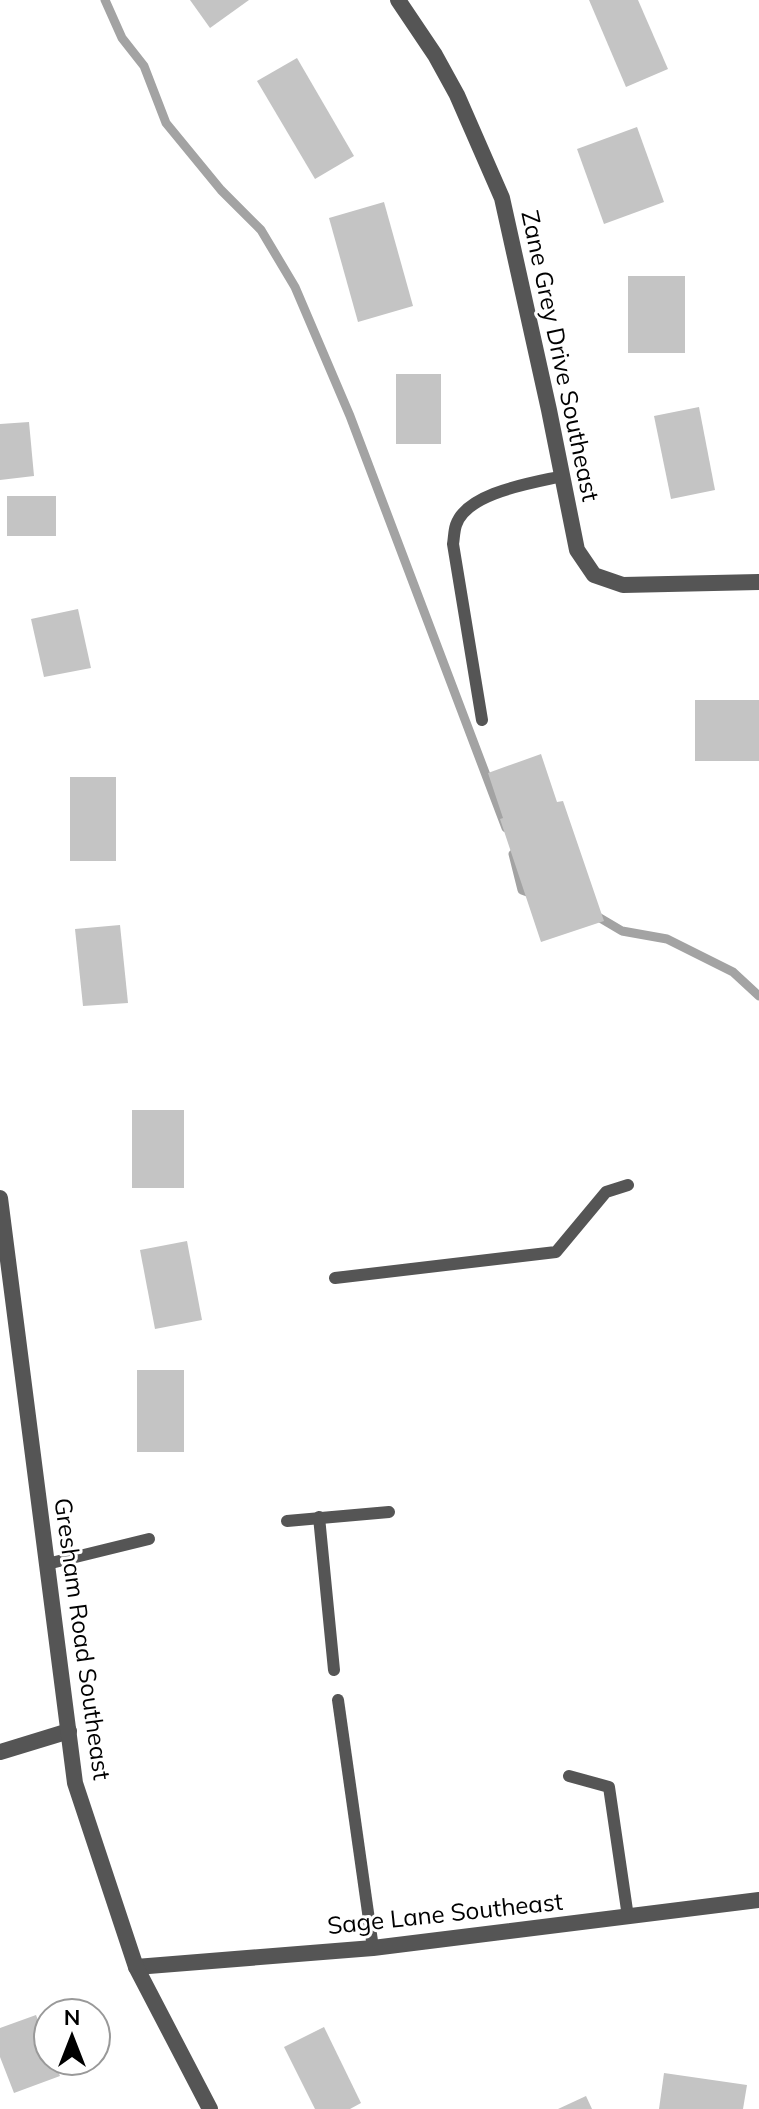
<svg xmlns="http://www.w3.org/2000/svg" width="759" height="2109" font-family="Mulish,sans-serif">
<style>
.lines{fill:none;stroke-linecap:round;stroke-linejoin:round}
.stream{stroke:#a3a3a3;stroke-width:9}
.building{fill:#c4c4c4}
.service{stroke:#555;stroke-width:12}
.minor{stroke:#555;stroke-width:16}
.tertiary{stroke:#555;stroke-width:16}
.labels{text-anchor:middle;stroke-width:6;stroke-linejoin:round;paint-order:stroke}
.street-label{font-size:24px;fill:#000;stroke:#fff}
</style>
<rect width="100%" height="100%" fill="#fff"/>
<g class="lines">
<g class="stream">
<polyline points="105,0 122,38 144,66 166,123 221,190 261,230 295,287 350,416 506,828"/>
<polyline points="513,854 522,890 533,894"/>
<polyline points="595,915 622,931 667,939 733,972 759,996"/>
</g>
</g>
<g class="building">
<polygon points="190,0 249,0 210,28"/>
<polygon points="589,0 638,0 668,69 626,87"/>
<polygon points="297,58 354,156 315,179 257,81"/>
<polygon points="637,127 664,202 604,224 577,149"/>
<polygon points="384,202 413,306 358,322 329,218"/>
<rect x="628" y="276" width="57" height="77"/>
<rect x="396" y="374" width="45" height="70"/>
<polygon points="699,407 715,490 671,499 654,416"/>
<polygon points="29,422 34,476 0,480 0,424"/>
<rect x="7" y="496" width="49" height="40"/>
<polygon points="78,609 91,668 44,677 31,619"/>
<rect x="695" y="700" width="64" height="61"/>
<polygon points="541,754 557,802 563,801 604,921 541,942 500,819 503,818 488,773"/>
<rect x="70" y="777" width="46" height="84"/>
<polygon points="120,925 128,1003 83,1006 75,929"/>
<rect x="132" y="1110" width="52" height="78"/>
<polygon points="187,1241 202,1320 155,1329 140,1250"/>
<rect x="137" y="1370" width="47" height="82"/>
<polygon points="36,2015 48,2046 48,2061 54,2061 60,2076 14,2093 0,2057 0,2028"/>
<polygon points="324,2027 361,2103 350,2109 315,2109 284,2047"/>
<polygon points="664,2073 747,2085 743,2109 659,2109"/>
<polygon points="586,2096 592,2109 558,2109"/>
</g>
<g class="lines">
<g class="service">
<path d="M482 720 453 544C454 538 454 531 456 525 467 492 533 483 563 476"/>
<polyline points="335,1278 556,1252 606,1192 628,1185"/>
<polyline points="319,1517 334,1670"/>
<polyline points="287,1521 389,1512"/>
<polyline points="47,1564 149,1539"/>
<polyline points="338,1700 373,1948"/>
<polyline points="569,1776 609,1787 628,1917"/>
</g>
<g class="minor">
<polyline points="398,0 435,55 457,95 502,198 549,410 577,550 594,575 623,585 759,582"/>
<polyline points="0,1752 69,1731"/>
<polyline points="136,1967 373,1948 759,1900"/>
</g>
<polyline class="tertiary" points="0,1198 75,1783 136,1967 210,2109"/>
</g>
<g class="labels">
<g class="street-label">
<text transform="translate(560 356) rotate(78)" y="8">Zane Grey Drive Southeast</text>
<text transform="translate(82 1639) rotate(82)" y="8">Gresham Road Southeast</text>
<text transform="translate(445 1914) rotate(-6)" y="8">Sage Lane Southeast</text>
</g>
</g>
<g transform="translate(72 2037)"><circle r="38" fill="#ffffff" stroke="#999999" stroke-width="2"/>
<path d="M0-6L14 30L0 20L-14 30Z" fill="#000000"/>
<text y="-12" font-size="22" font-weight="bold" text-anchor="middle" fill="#000000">N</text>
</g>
</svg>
